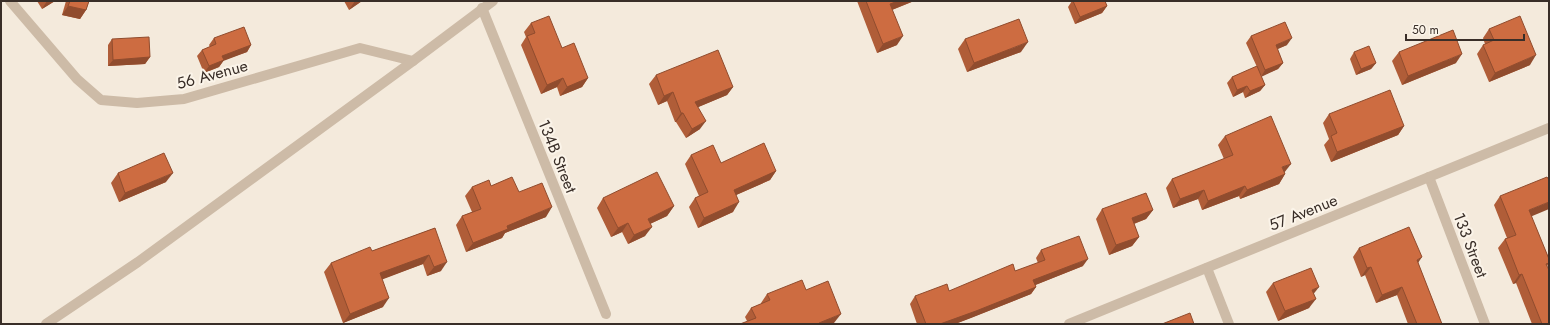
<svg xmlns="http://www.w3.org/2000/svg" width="1550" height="325" font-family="Jost,sans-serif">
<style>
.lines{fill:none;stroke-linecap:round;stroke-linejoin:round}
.minor{stroke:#cdbba7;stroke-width:10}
.wall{fill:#b05d38}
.shaded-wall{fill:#904c2e}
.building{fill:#cd6c41;stroke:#904c2e}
.labels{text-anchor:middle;stroke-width:4;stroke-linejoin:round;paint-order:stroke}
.street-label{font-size:16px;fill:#392e28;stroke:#fbf4e9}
</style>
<rect width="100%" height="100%" fill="#f4eadc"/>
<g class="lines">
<g class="minor">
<polyline points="10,1 77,79 101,100 137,103 184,99 360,48 413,61"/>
<polyline points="482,8 606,314"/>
<polyline points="1429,177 1485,324"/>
<polyline points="1207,268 1229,324"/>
<polyline points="46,324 138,262 413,61 493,1"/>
<polyline points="1069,324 1549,128"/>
</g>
</g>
<g class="wall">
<polygon points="37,1 55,1 42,9"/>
<polygon points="66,1 89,1 86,10 80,19 62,15"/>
<polygon points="344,1 362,1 349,10"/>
<polygon points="857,1 914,1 892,10 897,45 877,53"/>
<polygon points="1072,1 1105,1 1107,6 1102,13 1075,24 1068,7"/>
<polygon points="531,23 562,48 588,78 582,87 560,96 557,87 541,94 521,45 526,37 524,32"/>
<polygon points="1489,29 1530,65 1489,82 1477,54 1483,45 1485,44 1483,38"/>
<polygon points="1251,36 1287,45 1277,49 1283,63 1278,69 1261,76 1265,85 1260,91 1245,98 1243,92 1233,97 1227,83 1232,77 1257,67 1246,43"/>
<polygon points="214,38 251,45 247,52 224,60 219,67 204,73 197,56 202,50 210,47 209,45"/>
<polygon points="112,39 150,57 145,64 108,66 108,45"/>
<polygon points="965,39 1021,52 967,72 958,49"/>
<polygon points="1354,52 1376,63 1371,69 1356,75 1350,59"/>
<polygon points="1399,52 1456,63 1402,85 1392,61"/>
<polygon points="656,75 733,87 727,95 698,107 700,129 686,138 676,122 675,122 667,101 658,105 649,84"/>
<polygon points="1329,114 1404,126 1398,135 1331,162 1324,145 1329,139 1323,123"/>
<polygon points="1225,136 1284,172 1285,174 1279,184 1240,199 1239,196 1202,210 1198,199 1173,208 1166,188 1172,179 1224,159 1218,145"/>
<polygon points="691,155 721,163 776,171 770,180 736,195 733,212 698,228 689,207 695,198 699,196 685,164"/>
<polygon points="118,173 166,182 119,202 111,183"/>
<polygon points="491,186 519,192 546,217 505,233 502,238 466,252 456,225 462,216 472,212 465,196 472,187"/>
<polygon points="1500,196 1531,216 1549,259 1549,264 1547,266 1549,324 1532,324 1516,283 1513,284 1498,248 1505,239 1507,238 1494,205"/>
<polygon points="603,198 674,206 667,216 650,224 645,236 628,244 622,232 611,237 597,208"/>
<polygon points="1102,209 1153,210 1146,219 1134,224 1139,237 1132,246 1109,255 1096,219"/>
<polygon points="435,228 441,271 427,276 423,264 382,279 383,307 343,323 324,272 331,263 372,251"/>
<polygon points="1359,248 1418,263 1442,324 1408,324 1397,295 1376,303 1365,275 1361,277 1353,257"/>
<polygon points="1041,250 1083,266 1035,285 1036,287 1031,294 955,324 917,324 910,304 915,296 949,291 1015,271 1038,263 1036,258"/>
<polygon points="1273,283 1314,294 1309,308 1278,321 1266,292"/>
<polygon points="806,290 834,323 747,321 745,317 751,308 761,304 761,303 767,294"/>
</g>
<g class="shaded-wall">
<polygon points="47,1 55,1 42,9"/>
<polygon points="355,1 362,1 349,10"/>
<polygon points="898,1 914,1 884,13 890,4"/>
<polygon points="68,6 86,10 80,19 62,15"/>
<polygon points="1107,6 1102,13 1075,24 1080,17"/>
<polygon points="903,36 897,45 877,53 883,44"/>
<polygon points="1292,38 1287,45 1271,52 1276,45"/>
<polygon points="1028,42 1021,52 967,72 974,63"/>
<polygon points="251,45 247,52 218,63 222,56"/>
<polygon points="1462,54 1456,63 1402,85 1408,76"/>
<polygon points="1536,55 1530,65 1489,82 1495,73"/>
<polygon points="150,57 145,64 108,66 113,60"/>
<polygon points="224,60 219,67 204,73 209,66"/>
<polygon points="1283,63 1278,69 1261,77 1265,70"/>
<polygon points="1376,63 1371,69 1356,75 1361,69"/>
<polygon points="563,78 557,87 541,94 547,85"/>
<polygon points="588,78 582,87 560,96 567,87"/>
<polygon points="1265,85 1260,91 1245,98 1250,91"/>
<polygon points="1247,86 1243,92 1233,97 1237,90"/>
<polygon points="733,87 727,95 689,111 695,102"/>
<polygon points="673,92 667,101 658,105 664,96"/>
<polygon points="681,113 683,113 676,122 675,122"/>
<polygon points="706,121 700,129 686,138 692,129"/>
<polygon points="1404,126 1398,135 1331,162 1337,152"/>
<polygon points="1291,164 1284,173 1282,167"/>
<polygon points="776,171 770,180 727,199 734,190"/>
<polygon points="173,173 166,182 119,202 125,193"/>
<polygon points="1285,174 1279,184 1240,199 1247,190"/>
<polygon points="1245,186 1239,196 1202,210 1208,201"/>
<polygon points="1204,190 1198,199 1173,208 1180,199"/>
<polygon points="739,202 733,212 698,228 704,218"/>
<polygon points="1549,202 1549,209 1523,220 1529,210"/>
<polygon points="674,206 667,216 641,228 648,219"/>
<polygon points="552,207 546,217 505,233 502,238 466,252 473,243 507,226"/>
<polygon points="1153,210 1146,219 1125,227 1132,218"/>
<polygon points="628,223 622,232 611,237 618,228"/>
<polygon points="652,227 645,236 628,244 634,235"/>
<polygon points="1139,237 1132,246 1109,255 1116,245"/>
<polygon points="429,255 423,264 373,283 380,273"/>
<polygon points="1422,257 1416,266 1417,260"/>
<polygon points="1088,259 1083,266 1028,288 1033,280"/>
<polygon points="447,262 441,271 427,276 434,267"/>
<polygon points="1371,267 1365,275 1361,277 1367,268"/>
<polygon points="1522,274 1516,283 1513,284 1519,275"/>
<polygon points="1036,287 1031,294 971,318 955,324 940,324"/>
<polygon points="1319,287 1312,296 1312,290"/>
<polygon points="1402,287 1397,295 1376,303 1382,295"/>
<polygon points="389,298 383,307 343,323 350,314"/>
<polygon points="1316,299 1309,308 1278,321 1285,311"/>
<polygon points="841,314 834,323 833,324 818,324 819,323"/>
</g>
<g class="building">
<polygon points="70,1 89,1 86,10 68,6"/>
<polygon points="866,1 898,1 890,4 903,36 883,44"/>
<polygon points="1073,1 1105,1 1107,6 1080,17"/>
<polygon points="549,16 562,48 574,43 588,78 567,87 563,78 547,85 527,36 535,33 531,23"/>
<polygon points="1520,16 1536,55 1495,73 1483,45 1494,40 1489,29"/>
<polygon points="1019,19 1028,42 974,63 965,39"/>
<polygon points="1285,22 1292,38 1276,45 1283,63 1265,70 1251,36"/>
<polygon points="244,27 251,45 222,56 224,60 209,66 202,50 216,44 214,38"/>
<polygon points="1453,30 1462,54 1408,76 1399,52"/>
<polygon points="149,37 150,57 113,60 112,39"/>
<polygon points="1369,46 1376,63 1361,69 1354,52"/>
<polygon points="718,50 733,87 695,102 706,121 692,129 683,113 681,113 673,92 664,96 656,75"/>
<polygon points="1257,66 1265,85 1250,91 1247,86 1237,90 1232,77"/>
<polygon points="1390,90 1404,126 1337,152 1331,136 1337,133 1329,114"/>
<polygon points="1271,116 1291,164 1282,167 1285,174 1247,190 1245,186 1208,201 1204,190 1180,199 1172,179 1233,155 1225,136"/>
<polygon points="764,143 776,171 734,190 739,202 704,218 695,198 708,192 691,155 713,145 721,163"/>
<polygon points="164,153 173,173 125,193 118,173"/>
<polygon points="657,172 674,206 648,219 652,227 634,235 628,223 618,228 603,198"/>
<polygon points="512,177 519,192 542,183 552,207 507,226 508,229 473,243 462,216 481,209 472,187 489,180 491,186"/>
<polygon points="1547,177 1549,180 1549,202 1529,210 1549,259 1549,263 1546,264 1549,270 1549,324 1542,324 1522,274 1519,275 1505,239 1516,235 1500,196"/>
<polygon points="1146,193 1153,210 1132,218 1139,237 1116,245 1102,209"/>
<polygon points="1409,227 1422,257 1417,260 1442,324 1417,324 1402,287 1382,295 1371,267 1367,268 1359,248"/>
<polygon points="435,228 447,262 434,267 429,255 380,273 389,298 350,314 331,263 370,247 372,251"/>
<polygon points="1079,236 1088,259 1033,280 1036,287 976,311 940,324 926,324 915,296 947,284 949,291 1013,264 1015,271 1045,260 1041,250"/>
<polygon points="1311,268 1319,287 1312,290 1316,299 1285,311 1273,283"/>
<polygon points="802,280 806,290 828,281 841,314 819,323 819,324 740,324 756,318 751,308 770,300 767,294"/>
<polygon points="1190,313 1194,324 1162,324"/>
</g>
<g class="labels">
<g class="street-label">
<text transform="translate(212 74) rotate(-15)" y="6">56 Avenue</text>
<text transform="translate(558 156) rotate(68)" y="6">134B Street</text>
<text transform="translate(1303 212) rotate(-22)" y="6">57 Avenue</text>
<text transform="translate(1471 245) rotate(69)" y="6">133 Street</text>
</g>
</g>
<rect width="1550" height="325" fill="none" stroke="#392e28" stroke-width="4"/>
<path d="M1406 34v6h118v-6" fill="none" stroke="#392e28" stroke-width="2"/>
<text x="1412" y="34" font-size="12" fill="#392e28" stroke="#fbf4e9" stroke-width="3" paint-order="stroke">50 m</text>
</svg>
